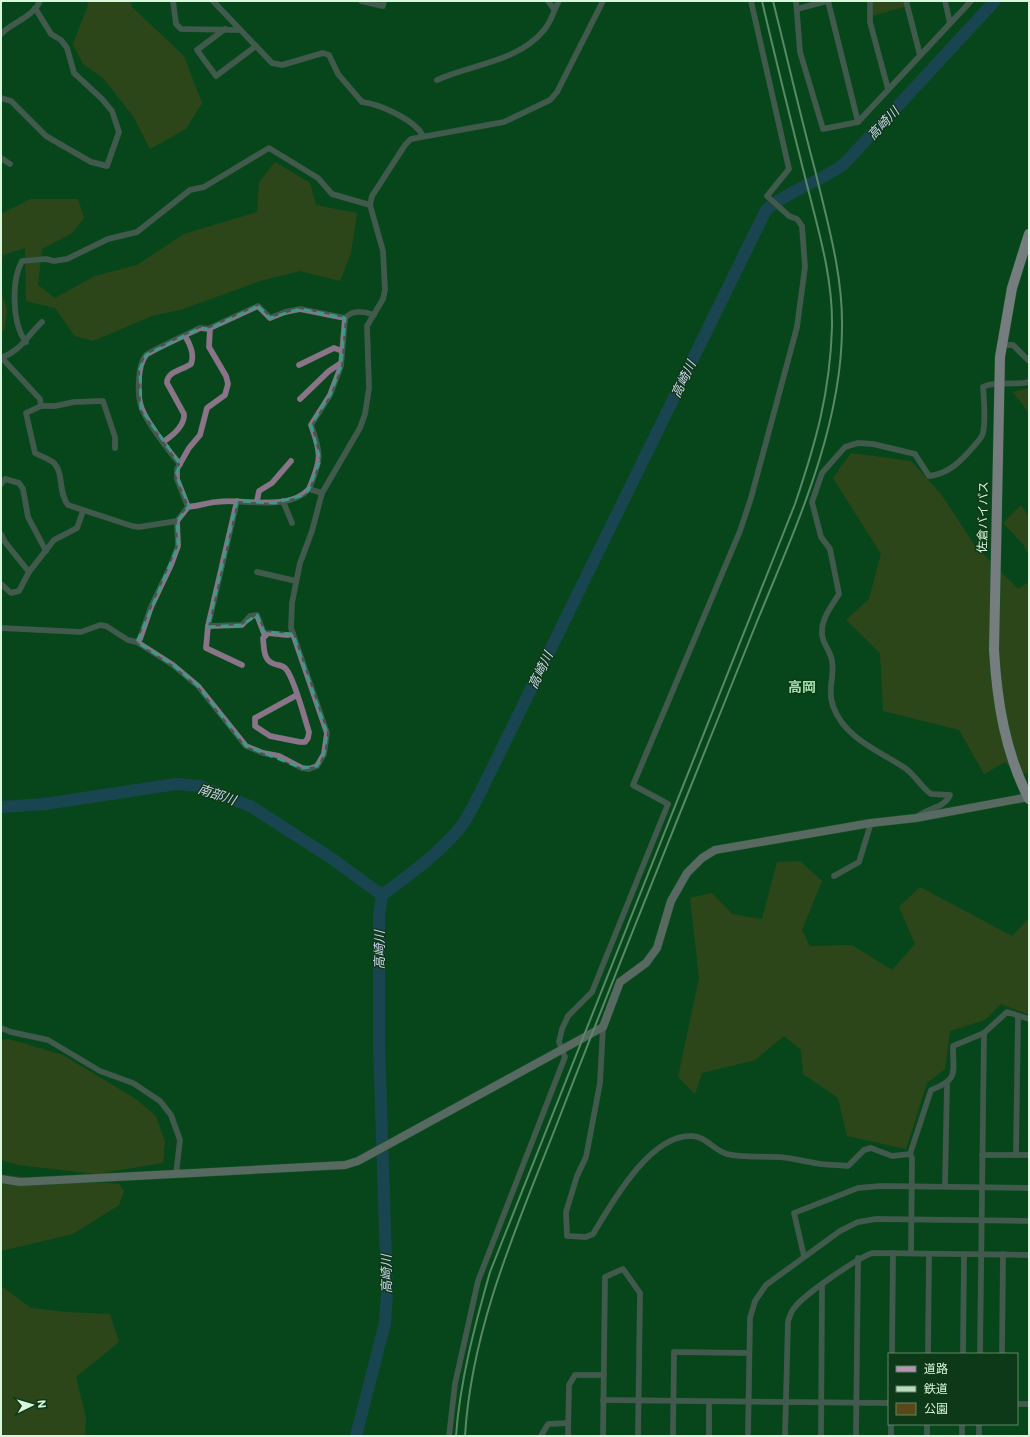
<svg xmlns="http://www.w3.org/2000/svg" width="1030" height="1437" font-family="Commissioner,'Noto Sans JP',sans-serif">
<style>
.green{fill:#5a4818}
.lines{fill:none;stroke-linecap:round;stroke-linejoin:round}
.river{stroke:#304692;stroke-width:12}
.street-casing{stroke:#29623a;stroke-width:6}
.secondary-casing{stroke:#29623a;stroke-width:9}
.highway-casing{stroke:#29623a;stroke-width:11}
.street{stroke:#8b7489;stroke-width:5.5}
.secondary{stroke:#b894b6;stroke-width:8}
.highway{stroke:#fac2f7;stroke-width:10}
.rail{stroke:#badcbf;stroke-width:2}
.marked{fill:none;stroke:#42968a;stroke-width:3;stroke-dasharray:8 5;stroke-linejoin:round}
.labels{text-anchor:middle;stroke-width:3;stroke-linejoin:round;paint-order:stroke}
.street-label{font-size:12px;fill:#d9f7dc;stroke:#0d3918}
.water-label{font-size:13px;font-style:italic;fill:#ced6ec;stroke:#0d3918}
.quarter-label{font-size:14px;font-weight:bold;fill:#a3dfab;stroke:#0d3918}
</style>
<rect width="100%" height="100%" fill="#08461b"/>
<g class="green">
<polygon points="87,1 131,1 132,7 184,56 202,103 186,129 150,149 133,116 103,78 83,64 73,44 88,5"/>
<polygon points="873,1 903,1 904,7 872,16"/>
<polygon points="275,162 310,183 316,205 357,213 351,253 340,281 300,271 260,281 183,309 152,316 93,341 75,336 55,308 26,301 25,248 3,255 1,272 1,214 31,199 78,199 84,218 72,233 42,249 38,285 55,298 95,276 137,265 184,234 257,212 259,182"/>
<polygon points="1,291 7,310 4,331 1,330"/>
<polygon points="1029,388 1029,413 1013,392"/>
<polygon points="851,453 911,461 941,494 975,546 1018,589 1029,582 1029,773 1017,774 1005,762 984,774 959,730 883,711 880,653 846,620 869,599 881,554 833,478"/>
<polygon points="1021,505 1029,517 1029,556 1023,544 1003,523"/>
<polygon points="800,861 822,881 802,930 810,946 852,945 892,970 915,944 899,907 920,887 1012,936 1029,918 1029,1015 1001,1004 985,1020 950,1031 945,1069 927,1083 906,1149 847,1136 838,1098 803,1074 801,1050 784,1036 755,1060 702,1073 695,1094 678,1077 699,978 690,898 712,893 732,914 762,919 777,862"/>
<polygon points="9,1039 63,1055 136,1099 156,1116 165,1142 163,1163 96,1174 18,1165 1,1160 1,1040"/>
<polygon points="1,1175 119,1184 124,1191 119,1205 73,1234 1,1251"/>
<polygon points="1,1286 31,1308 66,1312 110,1314 119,1342 76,1377 86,1418 85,1436 1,1436"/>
</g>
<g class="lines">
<g class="river">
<polyline points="1,807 45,804 176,784 200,786 252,807 331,858 382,895"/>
<path d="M356 1436 385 1323 387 1293 379 1044V916L382 895C409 875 437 855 459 829 467 820 473 806 479 795L766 210C789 190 820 182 844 164L995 1"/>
</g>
<g class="street-casing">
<g id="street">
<polyline points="173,1 176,24 181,29 240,30"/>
<path d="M213 1 272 63 282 65 323 53 329 55 338 74 362 102C380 104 415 120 423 136"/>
<polyline points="361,1 383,6 384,1"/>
<polyline points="548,1 554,9"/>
<polyline points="796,1 800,52 823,129 858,122 971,1"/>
<polyline points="828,1 858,122"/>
<polyline points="870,1 870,22 888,89"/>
<polyline points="906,1 920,55"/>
<polyline points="945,1 950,23"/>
<polyline points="797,9 827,1"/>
<polyline points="225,29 197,50 216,76 256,46"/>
<path d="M1 34C13 22 33 17 40 1"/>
<path d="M437 80C472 64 518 62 544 30 552 21 553 11 559 1"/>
<polyline points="1,98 11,101 46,136 91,162 107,166 119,132 112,111 102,99 74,73 67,48 61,40 51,34 35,8"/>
<polyline points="1,158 10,164"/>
<path d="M26 342C12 324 11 281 22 261L46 259 54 261 67 259 108 239 137 232 190 190 204 187 269 148 318 178 332 194 370 205"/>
<polyline points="1001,345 1013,345 1029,361"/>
<path d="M1 358C23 349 26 337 42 322"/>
<polyline points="2,358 40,399 41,406"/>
<polyline points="299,365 334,348 342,351"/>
<polyline points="300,399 329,371 341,363"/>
<path d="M163 442C172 436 185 426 184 414L167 383C167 371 183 370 191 364 195 354 190 344 185 336"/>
<path d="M115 448V437L103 401 74 402 55 406H41L26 413 35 453C40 456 50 459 54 463 64 473 58 493 68 505L132 526 139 527 177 521 188 507C198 506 206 503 216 502 244 498 288 512 309 489L322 493"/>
<path d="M180 464C170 453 147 422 142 409 137 397 137 366 146 355 150 351 192 332 200 328L210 329"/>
<polyline points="1,484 5,479 19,483 23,489 28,517 46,551"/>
<path d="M309 489C321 460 322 455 311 425L330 395 341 366 345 318C352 310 364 311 374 315"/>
<polyline points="237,501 208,626 242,625 250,616 257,615 265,636"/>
<polyline points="257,501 259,491 272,483 291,461"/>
<polyline points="283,501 292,523"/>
<polyline points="188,507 177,479 177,469 189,448 200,435 207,408 225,395 228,384 226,376 209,347 210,328 258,306 270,318 285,312 300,309 345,318"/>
<polyline points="1,534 5,542 29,572"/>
<polyline points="257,572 296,581"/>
<polyline points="1,584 11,593 19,591 29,572 54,540 77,528 83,511"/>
<polyline points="208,626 206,648 242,665"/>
<polyline points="1,628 81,632 100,625 106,626 128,640 137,642 140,639 151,607 171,565 178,546 177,521"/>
<path d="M293 634 287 635 268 633 263 638C264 646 263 659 272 663 277 666 282 664 286 669 295 680 304 717 309 732L308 738 305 742H300L270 736 255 726V718L297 695"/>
<polyline points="137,642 173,665 198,686 246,746 263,753 279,756 302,768 309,769 317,766 324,754 327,733 291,628 292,603 300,563 312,531 322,493 360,428 365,414 369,388 367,326 383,299 385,290 383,251 370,205 372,196 405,145 411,139 504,122 550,100 557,92 603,1"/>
<path d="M916 818C927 807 944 809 950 795L931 794C921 787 915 775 905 768 879 751 844 738 833 706 827 688 835 677 832 661 831 653 825 646 823 639 818 622 831 607 839 594L830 549 821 537 812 502 822 473 845 447 858 443 873 444 915 454 929 476C949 474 962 460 974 446 977 442 982 438 983 433 986 419 984 402 983 387 996 380 1014 386 1029 382"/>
<polyline points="834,876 859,862 871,823"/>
<path d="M603 1027 600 1083 586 1157 577 1176 566 1212 567 1236 586 1237 593 1234C612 1203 649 1136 690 1136 705 1135 713 1150 727 1154 744 1158 762 1156 779 1157 793 1158 807 1162 821 1164 830 1165 839 1165 848 1166L864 1150 871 1148 892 1156 910 1154 912 1158 911 1253"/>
<polyline points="1,1028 11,1032 48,1040 100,1071 133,1083 160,1101 171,1115 180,1140 176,1174"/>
<path d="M910 1154 931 1090C959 1079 953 1074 953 1046L984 1033 1007 1012 1029 1019"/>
<polyline points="982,1155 1029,1155"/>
<polyline points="1016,1155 1018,1016"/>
<polyline points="945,1186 947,1084"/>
<polyline points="804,1256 794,1213 858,1188 881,1186 1029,1188"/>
<polyline points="892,1354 893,1253"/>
<polyline points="928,1354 929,1254"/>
<polyline points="963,1354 964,1254"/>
<polyline points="980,1354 984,1033"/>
<polyline points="1002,1354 1003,1254"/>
<polyline points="603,1400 889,1403"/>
<polyline points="1017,1404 1029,1404"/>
<polyline points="979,1424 979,1436"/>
<polyline points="449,1436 455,1384 478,1281 565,1057 559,1042 562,1029 568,1016 592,992 668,804 633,785 740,531 751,498 797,327 805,267 802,226 797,219 789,216 767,196 789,169 751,1"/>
<polyline points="541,1436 548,1424 568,1423"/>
<polyline points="568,1436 569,1385 575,1375 604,1375"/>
<polyline points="603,1436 605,1277 623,1269 640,1293 638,1436"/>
<polyline points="673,1436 674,1352 749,1353"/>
<polyline points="709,1436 709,1401"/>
<polyline points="748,1436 750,1318 755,1301 766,1285 840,1231 858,1222 876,1219 1029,1221"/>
<path d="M785 1436 788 1321C790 1316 791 1311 795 1307 805 1294 856 1259 872 1253L1029 1255"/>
<polyline points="821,1436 822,1285"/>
<polyline points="856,1436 858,1258"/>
<polyline points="891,1436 891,1424"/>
<polyline points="927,1436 927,1424"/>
<polyline points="962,1436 962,1424"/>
</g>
</g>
<g class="secondary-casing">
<polyline id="secondary" points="1,1179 20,1182 345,1165 358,1161 603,1027 620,982 646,963 657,948 671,901 687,873 702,858 715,850 871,823 916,818 1029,797"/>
</g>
<g class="highway-casing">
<path id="highway" d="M1029 234 1012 288 1000 357 994 650C997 702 1005 752 1029 799"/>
</g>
<use href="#street" class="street"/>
<use href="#secondary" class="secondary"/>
<use href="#highway" class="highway"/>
<g class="rail">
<path d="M456 1436C460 1380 475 1325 490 1272L795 504C816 442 830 393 832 327 833 277 818 229 806 181 791 121 776 61 762 1"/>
<path d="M465 1436C472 1319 524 1211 565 1103 627 943 692 784 756 624 794 531 842 429 842 327 843 274 827 221 815 170 800 114 787 57 773 1"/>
</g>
</g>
<path d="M0 0H1030V1437H0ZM258 306 270 318 300 309 345 318 341 366 330 395 311 425 320 460 309 489 304 495 275 503 237 501 208 627 242 625 257 615 264 632 293 634 327 733 324 754 317 766 302 768 246 746 198 686 173 665 137 642 178 546 177 521 189 506 176 475 180 464 141 409 140 369 146 355 200 328 208 329Z" fill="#08461b" fill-opacity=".55" fill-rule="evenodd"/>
<path class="marked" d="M258 306 270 318 300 309 345 318 341 366 330 395 311 425 320 460 309 489 304 495 275 503 237 501 208 627 242 625 257 615 264 632 293 634 327 733 324 754 317 766 302 768 246 746 198 686 173 665 137 642 178 546 177 521 189 506 176 475 180 464 141 409 140 369 146 355 200 328 208 329Z"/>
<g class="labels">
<g class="street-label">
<text transform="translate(983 517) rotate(-89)" y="4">佐倉バイパス</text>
</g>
<g class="water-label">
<text transform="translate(883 123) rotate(-47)" y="5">高崎川</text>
<text transform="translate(683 379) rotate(-64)" y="5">高崎川</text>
<text transform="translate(540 670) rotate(-64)" y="5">高崎川</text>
<text transform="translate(217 794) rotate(19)" y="5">南部川</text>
<text transform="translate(379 950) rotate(-90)" y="5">高崎川</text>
<text transform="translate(386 1274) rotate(-91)" y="5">高崎川</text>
</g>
<g class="quarter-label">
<text x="802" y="692">高岡</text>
</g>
</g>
<rect width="1030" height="1437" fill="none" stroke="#d9f7dc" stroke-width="4"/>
<rect x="888" y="1353" width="130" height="72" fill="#0d3918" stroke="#5f8566"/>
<rect x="896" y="1366" width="20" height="6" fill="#b894b6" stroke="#5f8566"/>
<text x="924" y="1373" font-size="12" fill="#d9f7dc">道路</text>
<rect x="896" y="1386" width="20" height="6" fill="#badcbf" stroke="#5f8566"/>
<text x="924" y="1393" font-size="12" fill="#d9f7dc">鉄道</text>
<rect x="896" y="1403" width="20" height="12" fill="#5a4818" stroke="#5f8566"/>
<text x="924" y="1413" font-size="12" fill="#d9f7dc">公園</text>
<g transform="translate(32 1405) rotate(85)" stroke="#0d3918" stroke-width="3" paint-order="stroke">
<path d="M0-3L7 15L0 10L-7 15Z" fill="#d9f7dc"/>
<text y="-6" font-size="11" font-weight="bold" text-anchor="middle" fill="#d9f7dc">N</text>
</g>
</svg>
